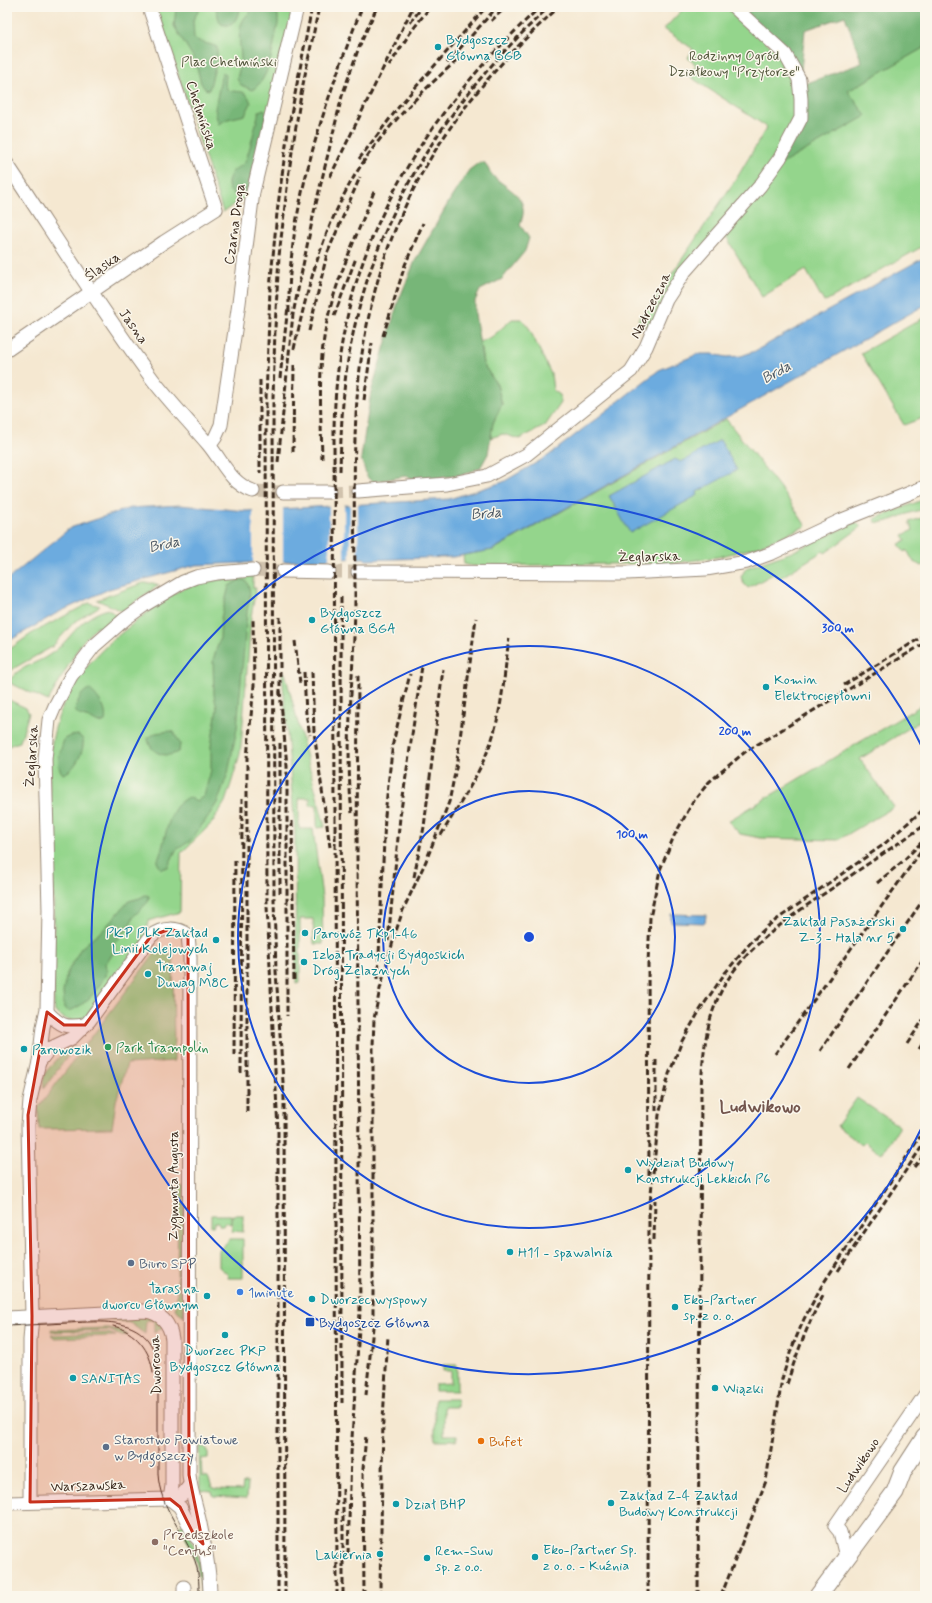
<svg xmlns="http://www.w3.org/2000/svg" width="932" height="1603" font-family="Mynerve,sans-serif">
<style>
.green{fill:#94d58c;stroke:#688055}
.forest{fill:#77b678;stroke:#59704b}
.water{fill:#6cabdf;stroke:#546a7e}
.pier{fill:#f5e8d1}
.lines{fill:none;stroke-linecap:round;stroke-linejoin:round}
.minor-tunnel{stroke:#d0c2ad;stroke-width:13;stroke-dasharray:13 6;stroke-linecap:butt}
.minor-casing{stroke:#988978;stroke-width:15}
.major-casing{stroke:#988978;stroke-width:19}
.minor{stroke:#fff;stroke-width:13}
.major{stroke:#fff;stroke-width:17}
.tram{stroke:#3b2a1e;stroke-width:1}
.rail{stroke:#3b2a1e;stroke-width:3;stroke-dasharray:6 3;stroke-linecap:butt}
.marked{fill:#c8321e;fill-opacity:0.2;stroke:#c8321e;stroke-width:3;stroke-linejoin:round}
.ring{fill:none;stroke:#1d4ed8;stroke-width:2}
.culture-dot{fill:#0f9aa8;stroke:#fbf7ec;stroke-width:1.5}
.leisure-dot{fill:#2e9e5b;stroke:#fbf7ec;stroke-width:1.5}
.service-dot{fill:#5c6f8a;stroke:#fbf7ec;stroke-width:1.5}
.shop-dot{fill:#3f7fe0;stroke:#fbf7ec;stroke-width:1.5}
.transit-dot{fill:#1a4fb4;stroke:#fbf7ec;stroke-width:1.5}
.food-dot{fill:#e8710a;stroke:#fbf7ec;stroke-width:1.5}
.education-dot{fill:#8d6e63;stroke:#fbf7ec;stroke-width:1.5}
.labels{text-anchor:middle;stroke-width:3;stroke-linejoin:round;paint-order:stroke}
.culture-label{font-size:14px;fill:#0d838f;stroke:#fbf7ec;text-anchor:start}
.park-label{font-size:14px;fill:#51553a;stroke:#fbf7ec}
.street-label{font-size:14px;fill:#3b2a1e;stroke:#fbf7ec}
.leisure-label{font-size:14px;fill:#27864d;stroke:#fbf7ec;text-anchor:start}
.service-label{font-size:14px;fill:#4e5e75;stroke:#fbf7ec;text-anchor:start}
.shop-label{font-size:14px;fill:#366cbe;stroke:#fbf7ec;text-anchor:start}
.transit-label{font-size:14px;fill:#164399;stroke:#fbf7ec;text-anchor:start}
.food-label{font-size:14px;fill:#c56008;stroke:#fbf7ec;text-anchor:start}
.education-label{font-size:14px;fill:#785e54;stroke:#fbf7ec;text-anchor:start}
.water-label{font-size:15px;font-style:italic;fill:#4c5762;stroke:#fbf7ec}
.district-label{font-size:18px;font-weight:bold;fill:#73554d;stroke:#fbf7ec}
.centre{fill:#1d4ed8;stroke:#fbf7ec;stroke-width:2}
.ring-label{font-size:12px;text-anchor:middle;font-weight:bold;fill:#1d4ed8;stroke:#fbf7ec;stroke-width:3;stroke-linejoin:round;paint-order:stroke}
</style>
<rect width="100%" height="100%" fill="#fbf7ec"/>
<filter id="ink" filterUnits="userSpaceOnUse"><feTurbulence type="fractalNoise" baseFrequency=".025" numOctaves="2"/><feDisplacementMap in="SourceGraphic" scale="8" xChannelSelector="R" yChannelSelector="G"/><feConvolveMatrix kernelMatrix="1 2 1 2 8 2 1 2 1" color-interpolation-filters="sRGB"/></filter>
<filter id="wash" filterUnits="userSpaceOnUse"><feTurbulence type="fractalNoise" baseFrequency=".012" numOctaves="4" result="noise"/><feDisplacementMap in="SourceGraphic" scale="16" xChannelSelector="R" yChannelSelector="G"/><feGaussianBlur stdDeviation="0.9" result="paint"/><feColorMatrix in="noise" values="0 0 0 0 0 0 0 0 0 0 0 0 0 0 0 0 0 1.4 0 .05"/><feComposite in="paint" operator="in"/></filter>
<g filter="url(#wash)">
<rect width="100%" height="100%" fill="#f5e8d1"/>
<g class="green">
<polygon points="156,7 297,7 253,192 223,212"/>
<polygon points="685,7 729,7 778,53 792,84 796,77 799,86 865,116 847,91 925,47 925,245 824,302 806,270 762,297 728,240 720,232 686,271 653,334 638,320 640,316 645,314 738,176 767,127 689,76 696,65 688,58 693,49 664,29"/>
<polygon points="925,317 925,417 904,425 861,353"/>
<polygon points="512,319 522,319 529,328 551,374 553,390 560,395 561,403 545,426 519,439 503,434 490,438 493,423 502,404 497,385 483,364 480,342 493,336"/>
<polygon points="726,419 784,493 806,526 757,547 718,557 675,563 472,566 464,564 463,555 493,550"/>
<path d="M925 499V510C907 510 891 525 875 522L874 519Z"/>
<polygon points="925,517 925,564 921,566 913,561 907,550 904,552 899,544 906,540 903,535 913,530 909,522"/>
<polygon points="856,522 861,527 825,553 823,551 780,578 773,574 748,588 744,584 741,577 746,568 792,552"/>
<path d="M235 575H253V588H256L251 617 242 735 240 754 231 784 225 802 212 823 181 853 180 912 148 921 147 936 85 1018C72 1024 66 1020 55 1012L54 1005C54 955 54 906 53 857 52 825 48 792 50 760 53 703 85 660 129 627 145 614 162 600 180 590 197 581 217 582 235 575Z"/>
<polygon points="143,583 153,583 159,585 122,611 97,600"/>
<polygon points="89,603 100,606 74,622 52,647 16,667 7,674 7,651 31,634"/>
<path d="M108 609 117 616 102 628 96 627 81 643 48 701 10 683V680C19 666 37 664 49 655 73 640 75 619 108 609Z"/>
<polygon points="282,672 285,673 325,827 317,828 317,805 310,805 310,798 299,798 299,829 313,829 322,897 323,944 314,944 313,919 300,919 300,983 296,984 295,829"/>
<polygon points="7,699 26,708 29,713 20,742 13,744 7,747"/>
<polygon points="925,703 925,718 860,759 894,807 838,840 761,838 740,834 728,821"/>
<polygon points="160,946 173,957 174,1061 127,1064 116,1101 112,1128 39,1129 38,1108"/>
<path d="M73 1046 75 1047 44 1088C39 1068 60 1063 62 1051Z"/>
<polygon points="857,1098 899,1126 899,1128 883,1152 880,1153 865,1142 862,1145 837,1126"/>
<polygon points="178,1183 184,1184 184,1316 175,1309 177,1303"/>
<polygon points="211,1215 231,1215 231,1224 225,1222 223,1226 220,1226 218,1222 215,1222 213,1226 211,1226"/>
<polygon points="232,1215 243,1215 243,1232 232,1231"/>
<polygon points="230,1239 243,1239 243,1278 228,1278 228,1275 219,1267 219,1250"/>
<polygon points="151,1316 157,1319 164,1326 154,1333 154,1320 146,1320 145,1334 130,1323 108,1318"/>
<polygon points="107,1328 119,1330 129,1335 121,1336 109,1330 51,1332 51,1330"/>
<polygon points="108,1333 116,1336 55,1338 51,1335"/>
<polygon points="443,1365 457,1365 457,1391 435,1391 435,1384 451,1383 451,1371 443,1371"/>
<polygon points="435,1399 457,1399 457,1407 444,1407 444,1435 457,1435 457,1440 435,1440"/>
<polygon points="199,1446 204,1447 208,1450 208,1458 201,1459 202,1476 208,1477 212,1487 217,1489 242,1490 243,1483 248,1483 247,1498 213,1496 212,1491 200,1490"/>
<path d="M185 1523C195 1547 203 1570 203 1596H201C200 1565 194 1552 179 1526Z"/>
</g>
<g class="forest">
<path d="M178 7H199V10L193 20 194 38C202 44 209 43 217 47V60L209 90 205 89 201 83 195 60 174 26 176 9Z"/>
<path d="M214 7H241L236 19 231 25C213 27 222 15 214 7Z"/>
<polygon points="735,7 925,7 925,47 848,91 866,116 778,166 793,137 799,86 862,63 845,16 805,30 801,70"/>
<path d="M255 8 271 10 278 15V24C273 44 271 79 252 90L241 85 237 79C238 72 241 66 241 59 240 37 234 23 255 8Z"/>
<path d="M222 72 226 75 225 84 228 90C241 94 245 87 251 103L245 115 228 119 218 124 215 109Z"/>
<path d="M264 109 267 113 250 186 243 192 235 195C225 190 227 179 233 171 236 168 242 166 245 162 250 150 256 124 259 111Z"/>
<path d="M480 162 485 163C488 168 490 173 494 177 512 192 531 198 520 225L529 238 525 251 502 279 480 290 475 301V314L483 364 497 385 502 404 493 423 488 454 480 468 462 475 444 477 423 482 406 476 372 482 367 477 361 458 371 392 398 302 415 261 451 198 469 170Z"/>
<path d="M239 580H245C253 589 249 602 247 612L237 728 228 773 217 803 205 821 190 841 176 850 168 867 161 869 157 862C167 843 165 806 189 797L197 801 204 796 211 770V746L217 709 214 695 213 660 220 638 221 618 229 586Z"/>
<path d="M89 689C98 696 108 710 105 721 98 725 97 722 91 719 84 715 79 718 75 710 78 701 80 693 89 689Z"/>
<path d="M170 731 174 732 180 744 179 751C167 760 149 753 148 738L156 733Z"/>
<path d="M78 735 83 739C85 750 75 771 63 774 54 765 61 750 64 739L70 736Z"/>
<path d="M145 895 149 896 148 902 134 916 127 930 114 944 115 951 105 964 107 971C100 988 87 1005 69 1011L64 1008 63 992 67 973 81 948 104 929 129 901 140 898Z"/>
</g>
<g class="water">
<polygon points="925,257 925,305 492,550 453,557 366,560 364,558 196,565 109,589 57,613 7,642 7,580 70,528 130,508 180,505 246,511 449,499 503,482 548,456 659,370 698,354 712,354 727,357 741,356 755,351"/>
<polygon points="720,440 737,470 697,492 698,495 630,533 609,496 675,459 681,462"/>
<polygon points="671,914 706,915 705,923 671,922"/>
</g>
<g class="pier">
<polygon points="344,503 344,561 329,562 329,504"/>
<rect x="350" y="503" width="8" height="58"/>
<polygon points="283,507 283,564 253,565 253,509"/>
</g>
</g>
<g filter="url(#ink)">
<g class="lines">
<g class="minor-tunnel">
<polyline points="253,491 283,492"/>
<polyline points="329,492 358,491"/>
<polyline points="253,570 283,571"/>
<polyline points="329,572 358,572"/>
</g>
<g class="minor-casing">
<g id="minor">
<path d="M7 164C55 236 101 310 153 380 170 402 190 423 208 444 223 462 230 483 253 491"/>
<polyline points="7,350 164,242 216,209 149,7"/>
<polyline points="210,445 215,438 221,425 239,303 253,192 297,7"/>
<polyline points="358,491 447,484 487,476 526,455 631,371 646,347 666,300 685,271 760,186 780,158 801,118 801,99 799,79 785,54 734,7"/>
<polyline points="283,492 329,492"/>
<polyline points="283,571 329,572"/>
<polyline points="358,572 627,573 706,569 747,562 772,553 842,520 925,487"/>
<path d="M47 1012C61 1026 65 1028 85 1025"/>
<path d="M39 1062 49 1049 72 1038 89 1021 151 936C162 927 177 927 188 935L190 957 189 1475C191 1494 198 1510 201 1529 206 1551 210 1573 210 1596"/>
<path d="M7 1318 145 1311C161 1313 170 1323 172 1339V1486L170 1499"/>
<polyline points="170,1499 180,1507 194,1535 203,1544"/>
<polyline points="30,1502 30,1340 32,1316 28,1125 30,1100 39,1062 43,1027 47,1009 49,910 45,759 49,720 55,706 71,676 94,646 125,619 146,604 183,582 196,577 217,573 253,570"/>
<polyline points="7,1503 170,1499 182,1495 190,1485"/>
<polyline points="846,1557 840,1532 835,1526 925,1395"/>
<polyline points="184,1596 184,1587"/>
</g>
</g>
<g class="major-casing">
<polyline id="major" points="818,1596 895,1492 903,1471 925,1437"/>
</g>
<use href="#minor" class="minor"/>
<use href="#major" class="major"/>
<g class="tram">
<path d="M7 1326C27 1325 48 1324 68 1323 107 1321 151 1316 158 1367V1474C160 1507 181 1528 193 1556 199 1569 199 1582 199 1596"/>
<path d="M113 1326C135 1331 151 1350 153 1373"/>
</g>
<g class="rail">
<polyline points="491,21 506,7"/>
<polyline points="410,23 422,7"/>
<polyline points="447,63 497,7"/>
<polyline points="389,66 410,33 430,7"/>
<polyline points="359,159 401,104 486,7"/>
<polyline points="330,177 413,7"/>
<path d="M289 312C287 208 325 103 362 7"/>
<polyline points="334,316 356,258"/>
<polyline points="309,331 327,254 360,177"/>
<polyline points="383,336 405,265 423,223"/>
<path d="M294 349C308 285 325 220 362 164 389 123 425 88 462 56"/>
<polyline points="280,378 288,306"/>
<polyline points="260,380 260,473"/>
<polyline points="364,400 372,343"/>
<polyline points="293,452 294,362"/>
<path d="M322 459C321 412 317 363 328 317 338 274 359 231 375 189"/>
<polyline points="278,462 293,314 314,212 342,96 359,47 377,7"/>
<path d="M340 471C341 434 342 397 348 360 372 217 444 104 549 7"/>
<polyline points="341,597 342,1403"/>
<polyline points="295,641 300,683"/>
<polyline points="304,672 306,714 310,735"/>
<polyline points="312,672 314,732 330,847"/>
<polyline points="844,685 925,635"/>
<polyline points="280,691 287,766 287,1016"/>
<polyline points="280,695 280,615"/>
<polyline points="280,743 280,895"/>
<path d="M352 813C344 741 355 668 355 595 355 526 352 456 358 386 374 226 441 113 559 7"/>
<polyline points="292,821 294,981"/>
<path d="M441 835C461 801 485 767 495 729 503 699 505 668 509 638"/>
<polyline points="414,877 424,827 443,669"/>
<polyline points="877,883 902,862 925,839"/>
<polyline points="388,941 400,817 422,666"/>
<polyline points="378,979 385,816 388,785 393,743 410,674"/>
<polyline points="907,1044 925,1017"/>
<polyline points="919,1049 925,1040"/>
<polyline points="820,1051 925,897"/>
<polyline points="775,1054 925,846"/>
<polyline points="234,1055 235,857"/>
<polyline points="656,1060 656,1114"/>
<polyline points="849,1069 925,957"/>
<polyline points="241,1073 242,799"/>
<polyline points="247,1112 247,758 254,685 253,618"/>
<polyline points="914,1167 925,1154"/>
<polyline points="649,1175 648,963 650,918 660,870 674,836 693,802 709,782 745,752 925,643"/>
<polyline points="654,1240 655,1200"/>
<polyline points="838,1271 925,1142"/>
<path d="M787 1384C797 1352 808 1324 823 1295"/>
<polyline points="366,1395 373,1327 373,1046 374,1019 380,989 395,934 403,910 426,861 449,802 456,768 476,618"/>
<polyline points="343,1489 343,1596"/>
<polyline points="348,1554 351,1454 360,1312 357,854 358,675"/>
<polyline points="278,1596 278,1131 267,906 266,400 270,289 277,213 288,130 312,7"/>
<polyline points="285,1596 284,1098 276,971 274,900 273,399 275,328 279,256 289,171 301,94 319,7"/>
<path d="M337 1596 334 431C336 256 415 123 540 7"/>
<polyline points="364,1596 363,1469 366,1435"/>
<polyline points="382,1596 380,1588 383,1419 388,1336"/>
<polyline points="648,1596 649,1213 659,1115 669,1074 682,1041 700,1010 725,973 752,941 769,925 883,845 925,808"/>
<path d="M698 1596 701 1087C703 1057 705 1027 718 998 739 949 794 914 837 885 866 865 896 845 925 825"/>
<polyline points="721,1596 766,1481 782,1379 791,1350 804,1319 821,1287 925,1129"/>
</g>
</g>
</g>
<path class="marked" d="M170 929 188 935 189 1475 203 1544 194 1535 180 1507 170 1499 30 1502 32 1316 28 1115 47 1012 64 1025H85L151 936Z"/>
<g class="ring">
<circle cx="529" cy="937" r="146"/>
<circle cx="529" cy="937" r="291"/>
<path d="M923 1125A437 437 0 1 1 923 749"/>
</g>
<g class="culture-dot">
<circle cx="438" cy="47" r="4"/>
<circle cx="312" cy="620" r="4"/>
<circle cx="766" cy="687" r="4"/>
<circle cx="903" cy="929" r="4"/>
<circle cx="305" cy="933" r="4"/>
<circle cx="216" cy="940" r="4"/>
<circle cx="304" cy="962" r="4"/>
<circle cx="148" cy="974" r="4"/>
<circle cx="24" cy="1049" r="4"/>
<circle cx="628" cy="1170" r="4"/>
<circle cx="510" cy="1252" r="4"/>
<circle cx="207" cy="1296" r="4"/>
<circle cx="312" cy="1299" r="4"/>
<circle cx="675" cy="1307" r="4"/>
<circle cx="225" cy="1335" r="4"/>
<circle cx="73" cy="1378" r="4"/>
<circle cx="715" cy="1388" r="4"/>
<circle cx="611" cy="1503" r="4"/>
<circle cx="396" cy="1504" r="4"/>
<circle cx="380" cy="1554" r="4"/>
<circle cx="535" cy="1557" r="4"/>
<circle cx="427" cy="1558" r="4"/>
</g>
<circle class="leisure-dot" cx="108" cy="1047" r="4"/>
<g class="service-dot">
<circle cx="131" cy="1263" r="4"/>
<circle cx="106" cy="1447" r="4"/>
</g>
<circle class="shop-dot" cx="240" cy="1292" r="4"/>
<rect class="transit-dot" x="305" y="1317" width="10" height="10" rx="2"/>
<circle class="food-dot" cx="481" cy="1441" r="4"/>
<circle class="education-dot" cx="155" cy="1542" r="4"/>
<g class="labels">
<g class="culture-label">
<text x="446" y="44">Bydgoszcz<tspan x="446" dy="16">Główna BGB</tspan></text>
<text x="320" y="617">Bydgoszcz<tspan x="320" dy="16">Główna BGA</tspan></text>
<text x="774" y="684">Komin<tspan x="774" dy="16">Elektrociepłowni</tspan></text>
<text x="895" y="926" text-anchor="end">Zakład Pasażerski<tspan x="895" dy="16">Z-3 - Hala nr 5</tspan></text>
<text x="208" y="937" text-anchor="end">PKP PLK Zakład<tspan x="208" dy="16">Linii Kolejowych</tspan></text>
<text x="313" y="938">Parowóz TKp1-46</text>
<text x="312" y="959">Izba Tradycji Bydgoskich<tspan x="312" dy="16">Dróg Żelaznych</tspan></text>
<text x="156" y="971">Tramwaj<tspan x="156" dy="16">Duwag M8C</tspan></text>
<text x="32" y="1054">Parowozik</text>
<text x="636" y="1167">Wydział Budowy<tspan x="636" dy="16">Konstrukcji Lekkich P6</tspan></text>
<text x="518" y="1257">H11 - spawalnia</text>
<text x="199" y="1293" text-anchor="end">Taras na<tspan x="199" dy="16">dworcu Głównym</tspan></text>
<text x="320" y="1304">Dworzec wyspowy</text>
<text x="683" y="1304">Eko-Partner<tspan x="683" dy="16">sp. z o. o.</tspan></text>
<text x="225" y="1355" text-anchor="middle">Dworzec PKP<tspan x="225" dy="16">Bydgoszcz Główna</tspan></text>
<text x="81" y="1383">SANITAS</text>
<text x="723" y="1393">Wiązki</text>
<text x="619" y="1500">Zakład Z-4 Zakład<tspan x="619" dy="16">Budowy Konstrukcji</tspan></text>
<text x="404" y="1509">Dział BHP</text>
<text x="543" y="1554">Eko-Partner Sp.<tspan x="543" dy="16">z o. o. - Kuźnia</tspan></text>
<text x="435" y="1555">Rem-Suw<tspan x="435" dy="16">sp. z o.o.</tspan></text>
<text x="372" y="1559" text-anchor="end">Lakiernia</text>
</g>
<g class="park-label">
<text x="734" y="60">Rodzinny Ogród<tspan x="734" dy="16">Działkowy "Przytorze"</tspan></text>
<text x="229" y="66">Plac Chełmiński</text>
</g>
<g class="street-label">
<text transform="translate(202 115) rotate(72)" y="5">Chełmińska</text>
<text transform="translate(234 224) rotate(-82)" y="5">Czarna Droga</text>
<text transform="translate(102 266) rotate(-35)" y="5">Śląska</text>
<text transform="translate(650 305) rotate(-63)" y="5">Nadrzeczna</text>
<text transform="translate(134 326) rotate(55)" y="5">Jasna</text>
<text transform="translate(649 556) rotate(-1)" y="5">Żeglarska</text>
<text transform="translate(31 756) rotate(-86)" y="5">Żeglarska</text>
<text transform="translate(173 1186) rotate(-90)" y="5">Zygmunta Augusta</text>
<text transform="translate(155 1365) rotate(-92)" y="5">Dworcowa</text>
<text transform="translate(858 1465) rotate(-56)" y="5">Ludwikowo</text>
<text transform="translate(88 1485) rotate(-2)" y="5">Warszawska</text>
</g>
<g class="leisure-label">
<text x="116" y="1052">Park Trampolin</text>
</g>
<g class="service-label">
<text x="139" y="1268">Biuro SPP</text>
<text x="114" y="1444">Starostwo Powiatowe<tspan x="114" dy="16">w Bydgoszczy</tspan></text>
</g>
<g class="shop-label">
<text x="248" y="1297">1minute</text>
</g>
<g class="transit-label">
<text x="319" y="1327">Bydgoszcz Główna</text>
</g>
<g class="food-label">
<text x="489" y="1446">Bufet</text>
</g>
<g class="education-label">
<text x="163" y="1539">Przedszkole<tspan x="163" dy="16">"Centuś"</tspan></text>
</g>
<g class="water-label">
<text transform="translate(776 372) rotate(-29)" y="5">Brda</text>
<text transform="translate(486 513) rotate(-5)" y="5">Brda</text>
<text transform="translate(164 544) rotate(-13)" y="5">Brda</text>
</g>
<g class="district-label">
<text x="760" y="1112">Ludwikowo</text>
</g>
</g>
<circle cx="529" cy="937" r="6" class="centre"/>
<g class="ring-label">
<text x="838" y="632">300 m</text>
<text x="735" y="735">200 m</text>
<text x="632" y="838">100 m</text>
</g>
<rect width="932" height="1603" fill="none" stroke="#fbf7ec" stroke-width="24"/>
</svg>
